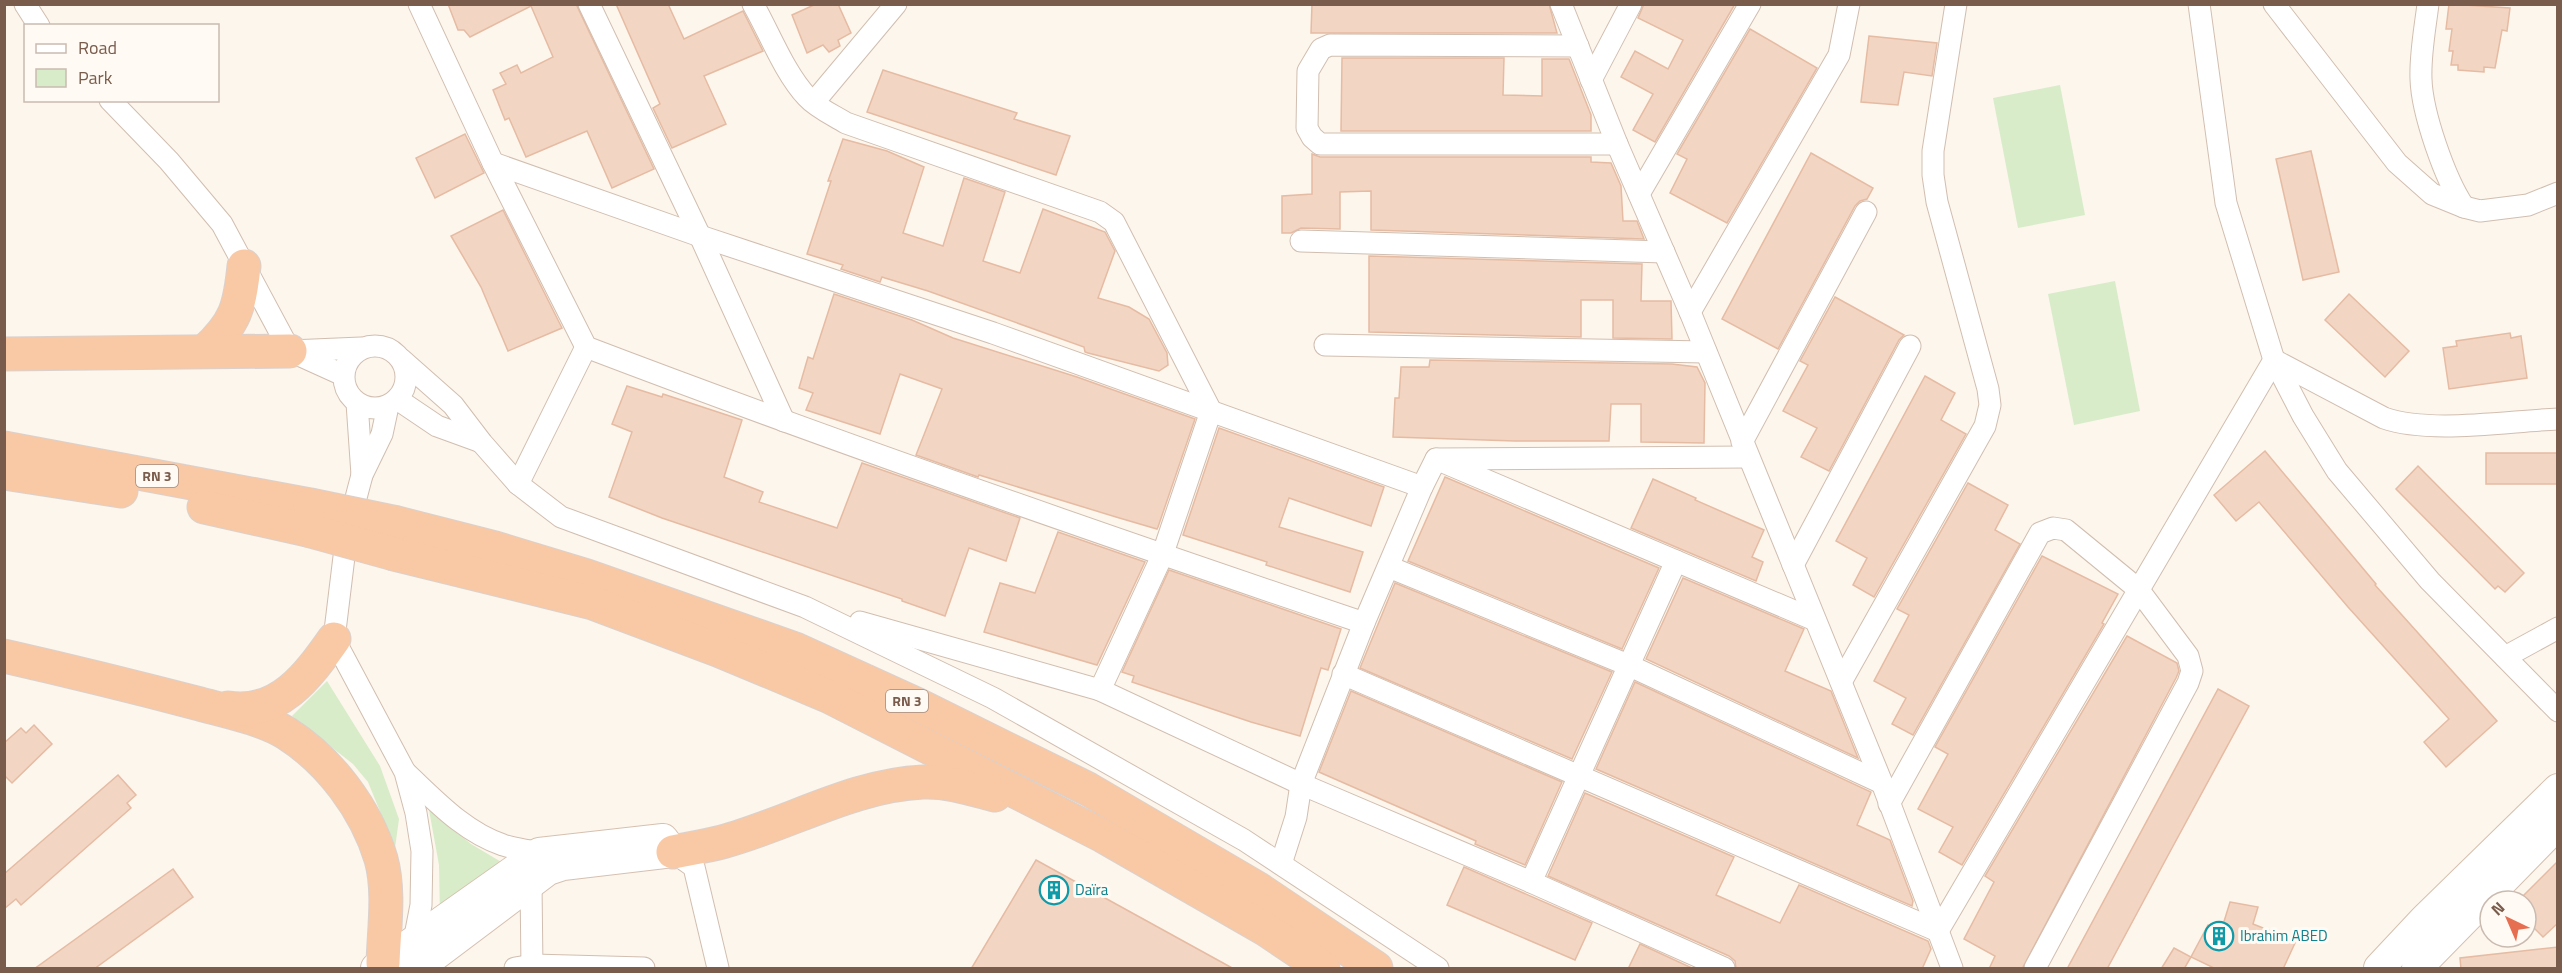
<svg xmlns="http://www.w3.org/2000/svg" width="2562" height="973" font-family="'Titillium Web',sans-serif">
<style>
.green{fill:#d8ecc9}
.building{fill:#f3d5c3;stroke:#e6bba3;stroke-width:1.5}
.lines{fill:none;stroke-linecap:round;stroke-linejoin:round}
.minor-casing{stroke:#d1beb0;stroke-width:23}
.secondary-casing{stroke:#d6c0b0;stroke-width:32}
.trunk-casing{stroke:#dad1cd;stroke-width:35}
.minor{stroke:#fff;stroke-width:21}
.secondary{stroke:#fff;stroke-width:30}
.trunk{stroke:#f9c8a4;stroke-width:33}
.trunk-bridge-casing{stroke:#dad1cd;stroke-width:35;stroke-linecap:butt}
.trunk-bridge{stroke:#f9c8a4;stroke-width:33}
.labels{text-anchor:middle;stroke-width:6;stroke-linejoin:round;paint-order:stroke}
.shield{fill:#fffaf3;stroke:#a28b7f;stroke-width:1.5}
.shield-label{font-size:14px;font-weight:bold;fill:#7a5c4d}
.culture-label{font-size:15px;fill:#0d838f;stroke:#fffaf3;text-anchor:start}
</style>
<rect width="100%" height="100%" fill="#fdf6ec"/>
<g class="green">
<polygon points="2060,85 2085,215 2018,228 1993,98"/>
<polygon points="2115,281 2140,411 2074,425 2048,294"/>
<polygon points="327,681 380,766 399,819 395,848 368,782 353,764 292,716"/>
<polygon points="429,810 471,844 508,866 440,916 439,865"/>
</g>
<g class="building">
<polygon points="448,4 576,4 654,169 612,188 587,131 526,157 509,118 505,120 493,90 506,84 500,73 517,65 521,73 553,57 531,6 470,37 464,30 458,30"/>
<polygon points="616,4 668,4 684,39 743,11 763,51 704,76 726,124 672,148 653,108 660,104"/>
<polygon points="816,4 838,4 851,33 838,40 840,46 829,52 823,45 807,53 792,15"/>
<polygon points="1312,4 1549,4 1557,33 1311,33"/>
<polygon points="1644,4 1735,4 1655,142 1633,130 1653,94 1621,77 1635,51 1668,69 1683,40 1638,18"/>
<polygon points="2449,4 2510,8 2507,31 2502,30 2495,68 2484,67 2484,72 2458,70 2458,65 2451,65 2453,51 2449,51 2452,29 2446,29"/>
<polygon points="1750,29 1817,68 1727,223 1670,193 1687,159 1677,154"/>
<polygon points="1869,36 1937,43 1932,76 1904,72 1898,105 1861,102"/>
<polygon points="1342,58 1504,58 1503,95 1542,96 1542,59 1569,59 1591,115 1591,131 1341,131"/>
<polygon points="883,70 1017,113 1014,119 1070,136 1056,175 867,112"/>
<polygon points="465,134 484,173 435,198 416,158"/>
<polygon points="843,139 887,151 924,167 903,233 943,246 964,178 1005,192 983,261 1020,273 1043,209 1105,232 1115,251 1098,298 1129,307 1149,319 1167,353 1168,365 1159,371 1088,353 1085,352 1084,347 928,291 885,278 882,277 880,282 841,269 843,265 807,254 831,181 828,181"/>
<polygon points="2311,151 2339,272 2303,280 2276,159"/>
<polygon points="1811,153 1873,188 1867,199 1860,201 1855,206 1778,349 1722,319"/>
<polygon points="1312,154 1320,157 1591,157 1591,162 1611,163 1621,186 1623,221 1637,221 1644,239 1371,230 1371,191 1340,192 1340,229 1301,228 1291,233 1282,233 1282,196 1312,194"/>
<polygon points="503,210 562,328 508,351 481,287 451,236"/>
<polygon points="1369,256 1642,264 1641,301 1671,301 1672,339 1613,338 1613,300 1581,300 1581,337 1369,332"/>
<polygon points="834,294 912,320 953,338 1077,377 1195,419 1158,527 1157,529 1116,517 979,475 978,477 916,455 942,389 900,374 880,434 806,410 813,393 799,388 808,357 813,359"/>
<polygon points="2349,294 2409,351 2385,377 2325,320"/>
<polygon points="1835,297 1904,335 1899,340 1829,471 1801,457 1817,428 1783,411 1808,365 1800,361"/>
<polygon points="2510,333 2511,338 2521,336 2527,378 2449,389 2443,348 2457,346 2456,341"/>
<polygon points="1430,360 1672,364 1697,367 1705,383 1704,443 1641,442 1641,404 1611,404 1609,441 1515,441 1393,437 1395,398 1399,398 1401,367 1429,367"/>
<polygon points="1925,376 1955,393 1941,420 1966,434 1874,597 1853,585 1867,558 1836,541"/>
<polygon points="627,386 662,397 663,394 742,420 724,477 763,492 759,502 837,528 862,463 1020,518 1006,561 969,548 945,616 902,601 902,599 662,518 609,497 632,432 612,424"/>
<polygon points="1219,428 1384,487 1371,526 1289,498 1279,527 1363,552 1350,592 1266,565 1267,562 1183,535"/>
<polygon points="2265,451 2376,584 2375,585 2497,721 2446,767 2424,742 2449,719 2348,607 2259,502 2236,521 2214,495"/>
<rect x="2486" y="453" width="72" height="31"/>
<polygon points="2418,466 2524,573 2505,592 2498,586 2495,589 2396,489"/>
<polygon points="1445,477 1659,568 1622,649 1408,561"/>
<polygon points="1653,479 1696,498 1695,500 1764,530 1752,557 1763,562 1756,581 1631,528"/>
<polygon points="1968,483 2008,505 1995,530 2020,544 1913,735 1892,724 1906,698 1874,681 1909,615 1897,609"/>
<polygon points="1058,532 1145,562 1097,665 984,632 1000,583 1035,593"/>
<polygon points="2042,556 2118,594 2102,623 2104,624 1962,865 1939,852 1953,827 1918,809 1948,754 1935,747"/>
<polygon points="1169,570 1341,629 1328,670 1321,668 1300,736 1251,722 1132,682 1134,676 1122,672"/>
<polygon points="1683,578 1804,629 1785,671 1831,691 1858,758 1646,659"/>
<polygon points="1395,583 1612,672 1572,759 1360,668"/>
<polygon points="2127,636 2177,663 2179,671 2176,678 2022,969 1989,969 1995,956 1964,939 1994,882 1985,876"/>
<polygon points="1635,682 1871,792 1857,825 1890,840 1913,901 1912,906 1596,769"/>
<polygon points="2218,689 2249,706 2172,848 2107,969 2067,969"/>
<polygon points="1351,691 1562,782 1525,865 1475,844 1476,841 1319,772"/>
<polygon points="34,725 52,744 12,783 4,775 4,743 21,728 26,733"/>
<polygon points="118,775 136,795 127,803 131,808 21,905 16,899 4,909 4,874"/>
<polygon points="1585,793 1734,857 1716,895 1780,923 1799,885 1928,941 1931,949 1922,969 1736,969 1735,961 1729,956 1548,876"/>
<polygon points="1036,860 1234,969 971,969"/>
<polygon points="2558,861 2558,923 2543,937 2526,920 2526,901 2519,900"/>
<polygon points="1464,867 1592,923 1575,960 1447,905"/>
<polygon points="173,869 193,897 94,969 34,969"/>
<polygon points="2230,902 2258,907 2253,924 2296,941 2283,969 2216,969 2191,957 2208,925 2222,928"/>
<polygon points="1640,944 1694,969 1628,969"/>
<polygon points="2558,947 2558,969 2461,969 2460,958"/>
<polygon points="2174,948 2191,957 2184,969 2161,969"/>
</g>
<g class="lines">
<g class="minor-casing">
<g id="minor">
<polyline points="25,4 39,26"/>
<polyline points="419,4 493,163"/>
<polyline points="589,4 700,236 784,421"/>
<path d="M753 4C770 34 784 72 807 97 817 108 833 115 846 123L1100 212 1114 222 1211 411 1162 556 1100 690"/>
<polyline points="1561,4 1617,144 1690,312 1882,783 1952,968"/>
<polyline points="2199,4 2226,203 2274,360 2303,416 2337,471 2430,581 2558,711"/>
<polyline points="2274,4 2397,163 2432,194 2464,207 2480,211 2528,205 2558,193"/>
<path d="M2428 4C2425 29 2420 54 2421 79 2422 113 2445 179 2464 207"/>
<polyline points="1578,46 1330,45 1321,49 1308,71 1307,128 1312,137 1320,144 1617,144"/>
<polyline points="1591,80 1631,4"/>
<polyline points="110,100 169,161 222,224 290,351"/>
<polyline points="814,102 896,4"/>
<path d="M493 163 700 236 993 333 1422 487 1364 623C1103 535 843 445 586 347Z"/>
<polyline points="1639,194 1750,4"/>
<polyline points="1301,241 1664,252"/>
<polyline points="1690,312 1839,55 1849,4"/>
<polyline points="1325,345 1706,352"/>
<circle cx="375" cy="377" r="31"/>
<polyline points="401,359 453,405 482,443 518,484 561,517 805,607 993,698 1244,840 1438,968"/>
<polyline points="343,375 290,351 361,348"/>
<polyline points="397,399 437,426 481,442"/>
<polyline points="357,403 362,475"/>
<polyline points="388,406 382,434 362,475 347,532 334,639 405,772 416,813 422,851 421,905 414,941 416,947"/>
<polyline points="1742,442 1866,212"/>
<polyline points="1436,459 1815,620"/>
<polyline points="518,484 586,347"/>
<polyline points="1422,487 1436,459 1748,457"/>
<polyline points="1793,565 1910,346"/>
<polyline points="1389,567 1628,665 1882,783"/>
<polyline points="860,622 1100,690 1301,784 1531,882 1724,968"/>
<polyline points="2505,657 2558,628"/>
<path d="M1343 674 1938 931 2274 360 2384 418C2430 434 2507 421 2558 419"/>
<polyline points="1841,682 1985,426 1990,405 1988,389 1937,202 1933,175 1933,151 1956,4"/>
<path d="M406 773C435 800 464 832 503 845 514 849 527 850 539 853"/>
<polyline points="1889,804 2040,533 2053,528 2066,530 2138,589 2188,656 2192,671 2188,683 2035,968"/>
<polyline points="673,852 694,867 718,968"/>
<polyline points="1281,864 1296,817 1301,784 1364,623"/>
<polyline points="527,874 531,884 532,968"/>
<polyline points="1531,882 1676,561"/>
<polyline points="515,968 533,965 644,968"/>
</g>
</g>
<g class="secondary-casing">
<g id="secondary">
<polyline points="376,968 539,853 663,839 673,852 563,865 548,870 418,968"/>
<polyline points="2379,968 2424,920 2558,789"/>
<polyline points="2417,968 2558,824"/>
</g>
</g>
<g class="trunk-casing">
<g id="trunk">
<path d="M205 351C236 323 240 306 244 266"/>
<polyline points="4,354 290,351"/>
<polyline points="4,448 310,505"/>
<polyline points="4,473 121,491"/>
<polyline points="204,507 307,530"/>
<polyline points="397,523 495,548 587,576 795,649 918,705 1088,789 1257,888 1376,968"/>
<polyline points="394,554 593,603 718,650 828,696 1103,836 1265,929 1323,968"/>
<path d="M4 656C70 671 135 687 200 704 226 711 263 719 286 733 330 761 366 809 381 859 390 891 384 930 383 963"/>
<path d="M228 708C279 716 308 676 334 639"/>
<path d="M673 852C689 849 706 846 722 842 789 824 853 785 923 782 948 781 972 789 995 795"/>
</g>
</g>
<use href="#minor" class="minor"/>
<use href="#secondary" class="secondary"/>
<use href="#trunk" class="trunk"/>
<g class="trunk-bridge-casing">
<g id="trunk-bridge">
<polyline points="310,505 397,523"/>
<polyline points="307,530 394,554"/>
</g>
</g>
<use href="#trunk-bridge" class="trunk-bridge"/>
</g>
<defs>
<g id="building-ring" transform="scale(1.5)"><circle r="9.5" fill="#fffaf3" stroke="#0f9aa8" stroke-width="1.5"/><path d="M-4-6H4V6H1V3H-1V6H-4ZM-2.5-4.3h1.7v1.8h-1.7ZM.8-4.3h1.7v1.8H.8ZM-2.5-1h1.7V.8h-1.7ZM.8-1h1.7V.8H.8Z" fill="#0f9aa8"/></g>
</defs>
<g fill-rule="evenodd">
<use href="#building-ring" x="1054" y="890"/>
<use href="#building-ring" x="2219" y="936"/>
</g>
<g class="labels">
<g class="shield">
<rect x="136" y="465" width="42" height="22" rx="4.5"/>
<rect x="886" y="690" width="42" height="22" rx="4.5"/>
</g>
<g class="shield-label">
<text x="157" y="481">RN 3</text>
<text x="907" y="706">RN 3</text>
</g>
<g class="culture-label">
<text x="1075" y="895">Daïra</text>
<text x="2240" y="941">Ibrahim ABED</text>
</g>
</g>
<rect width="2562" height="973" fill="none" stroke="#7a5c4d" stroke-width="12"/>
<rect x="24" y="24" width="195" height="78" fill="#fffaf3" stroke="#cabbb1" stroke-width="1.5"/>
<rect x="36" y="44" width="30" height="9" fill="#ffffff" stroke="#cabbb1" stroke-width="1.5"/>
<text x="78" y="54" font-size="18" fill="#7a5c4d">Road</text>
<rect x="36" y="69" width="30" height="18" fill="#d8ecc9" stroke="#cabbb1" stroke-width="1.5"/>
<text x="78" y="84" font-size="18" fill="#7a5c4d">Park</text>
<g transform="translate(2508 919) rotate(316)"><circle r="28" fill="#fffaf3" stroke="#cabbb1" stroke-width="1.5"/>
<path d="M0-4.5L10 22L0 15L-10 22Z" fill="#e76f51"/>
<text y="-9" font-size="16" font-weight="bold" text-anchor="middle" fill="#7a5c4d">N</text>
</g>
</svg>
